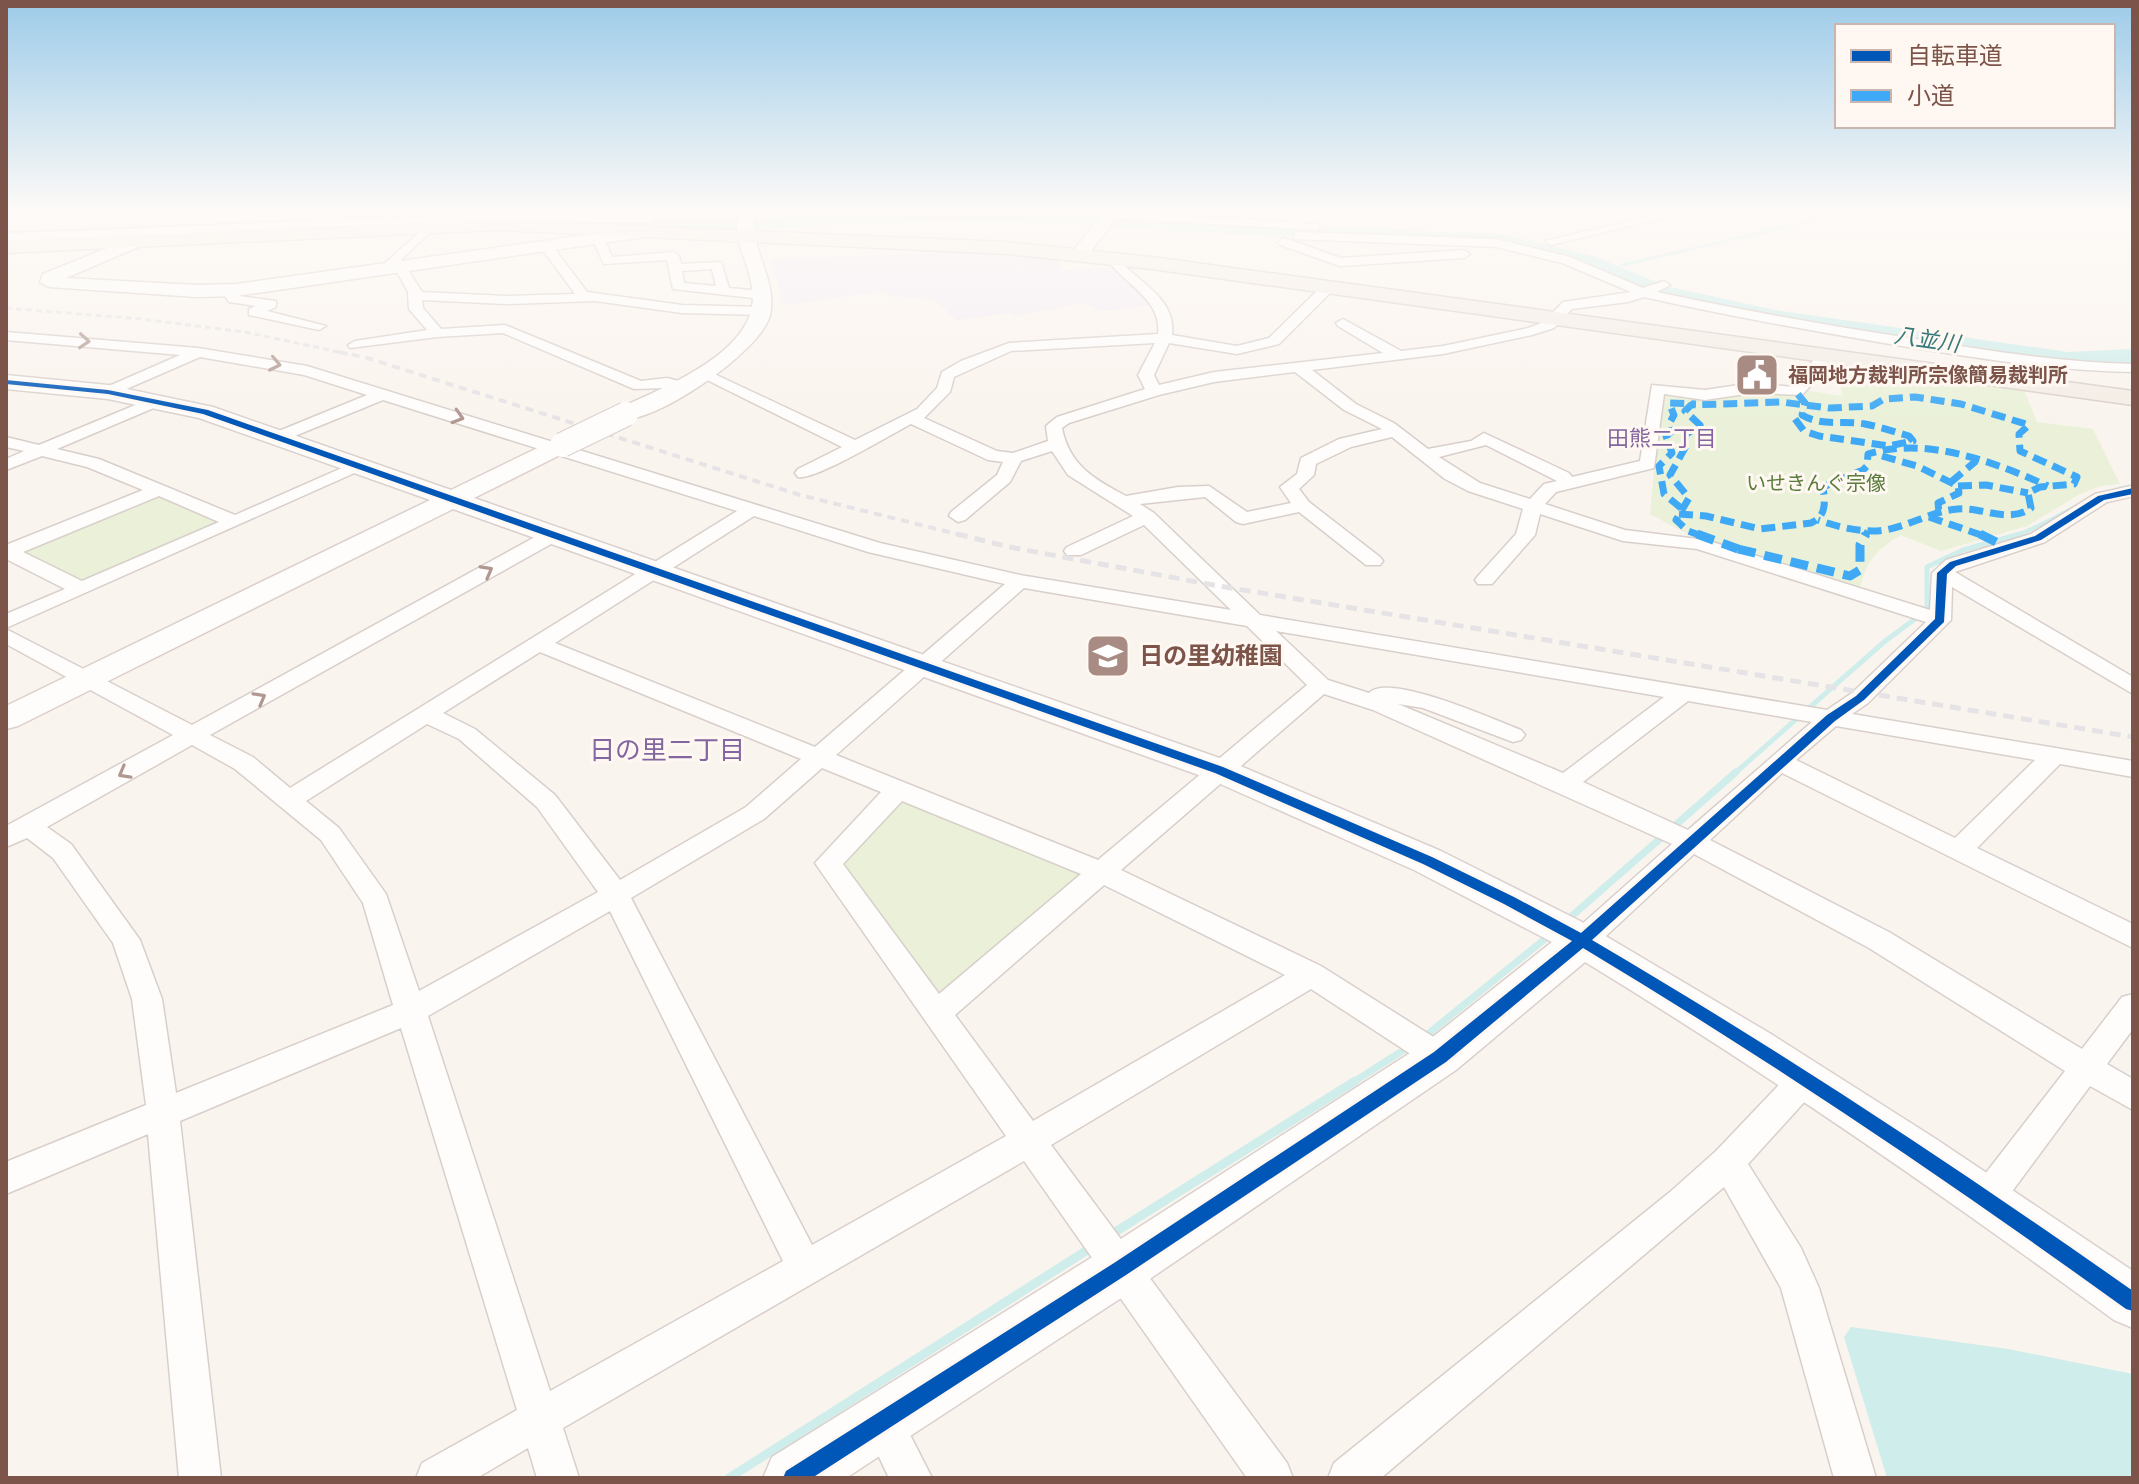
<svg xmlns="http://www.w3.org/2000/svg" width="2139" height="1484" font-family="'Varela Round','Noto Sans JP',sans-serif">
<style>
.education{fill:#f4ecf5}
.green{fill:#eaf1d8}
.water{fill:#ceedeb}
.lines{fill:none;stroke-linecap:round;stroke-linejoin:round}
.stream-far4{stroke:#ceedeb;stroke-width:3}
.stream-far3{stroke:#ceedeb;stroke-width:4}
.stream-far2{stroke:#ceedeb;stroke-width:5}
.stream-far1{stroke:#ceedeb;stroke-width:7}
.stream{stroke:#ceedeb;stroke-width:9}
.river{fill:#ceedeb;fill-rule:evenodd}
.street-casing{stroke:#d9cfca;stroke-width:3}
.secondary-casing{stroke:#dbd0cc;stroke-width:3}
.primary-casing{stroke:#dbcfca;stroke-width:3}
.street{fill:#fefdfc;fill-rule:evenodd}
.secondary{fill:#fefdfc;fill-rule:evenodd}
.primary{fill:#f4ede6;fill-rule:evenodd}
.rail-far2{stroke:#e6e3e6;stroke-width:3;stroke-dasharray:6 4;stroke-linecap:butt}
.rail-far1{stroke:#e6e3e6;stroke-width:4;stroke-dasharray:8 6;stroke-linecap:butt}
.rail{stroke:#e6e3e6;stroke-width:5;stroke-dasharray:11 7;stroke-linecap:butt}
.secondary-bridge-casing{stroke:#dbd0cc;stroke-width:26;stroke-linecap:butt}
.secondary-bridge{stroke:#fefdfc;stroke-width:24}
.quiet-far1{stroke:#3fa9f5;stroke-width:7;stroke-dasharray:14 7;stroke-linecap:butt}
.quiet{stroke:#3fa9f5;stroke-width:9;stroke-dasharray:18 9;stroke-linecap:butt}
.cycleway-casing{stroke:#fff8f2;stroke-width:5}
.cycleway{fill:#0057b8;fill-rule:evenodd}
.oneway{stroke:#b09891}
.labels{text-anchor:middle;stroke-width:6;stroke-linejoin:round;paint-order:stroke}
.far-poi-label{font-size:20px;font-weight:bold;fill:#7c544a;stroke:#fff8f2;text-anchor:start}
.far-park-label{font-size:20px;fill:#5a7d3d;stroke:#fff8f2}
.far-water-label{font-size:22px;font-style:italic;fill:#387a7b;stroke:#fff8f2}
.far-neighbourhood-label{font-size:22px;fill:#83669f;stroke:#fff8f2}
.poi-label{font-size:24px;font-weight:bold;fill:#7c544a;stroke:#fff8f2;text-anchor:start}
.neighbourhood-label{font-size:26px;fill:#83669f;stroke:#fff8f2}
</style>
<rect width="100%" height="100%" fill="#faf4ee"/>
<polygon class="education" points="960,252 1057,257 1063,270 1115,267 1154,305 1102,311 1085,303 1015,316 1012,313 956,320 935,300 889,296 884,291 785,305 769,259"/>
<g class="green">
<path d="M1839 362 2023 388 2037 422 2093 429 2120 484 2101 486 2080 494 2027 526 1941 551 1901 535C1874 551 1866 562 1859 592L1702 542 1650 514 1661 390 1805 393V390L1842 396Z"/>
<polygon points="158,495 219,521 217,525 84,581 24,552 28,546"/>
<polygon points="909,800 1076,870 1081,878 950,990 935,993 842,866 844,857 895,801"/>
</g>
<polygon class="water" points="1851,1327 2008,1349 2133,1374 2133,1478 1887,1478 1844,1337"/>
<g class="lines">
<polyline class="stream-far4" points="1622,265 1850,212"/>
<path class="stream-far3" d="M2014 536C2057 522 2088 492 2133 486"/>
<polyline class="stream-far2" points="1734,774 1884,642 1927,610 1927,567 1963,550 2020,534"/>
<g class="stream-far1">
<polyline points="1565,922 1736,772"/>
<polyline points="1423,1038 1551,934"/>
<polyline points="1352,1083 1410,1046"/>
</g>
<g class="stream">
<polyline points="1112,1234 1355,1081"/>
<polyline points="729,1478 1092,1247"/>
</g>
<g class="river">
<polygon points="886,212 1041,212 1194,222 1502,234 1593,256 1666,286 1774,310 2068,352 2133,349 2133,363 2068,366 1774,322 1653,295 1579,264 1502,244 1194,232 1020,221 932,220 716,231 511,227 502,222 511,217 716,221"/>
<polygon points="444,218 453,223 450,227 335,233 326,228 335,223"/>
</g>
<g class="street-casing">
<g id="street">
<path d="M645 212H656L659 216 649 223C434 216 221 234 6 241V233C220 227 432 210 646 216Z"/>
<polygon points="1108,212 1291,222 1292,219 1324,212 1348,212 1304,223 1319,225 1319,229 1315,230 1110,218 1104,215"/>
<polygon points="1667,212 1688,212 1551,245 1545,241"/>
<polygon points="429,224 435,227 433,229 399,262 406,267 422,292 505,296 575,294 541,247 547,243 551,244 587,292 682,305 762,307 769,311 762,315 682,313 595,301 505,304 422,300 423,308 441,329 505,325 641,381 667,378 687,383 690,386 682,391 667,388 634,389 503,333 437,337 350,348 348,345 355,341 427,330 409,309 408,292 397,272 385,263"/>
<path d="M1298 232 1496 239 1570 257 1643 288 1664 281 1670 285 1657 292C1741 310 1824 325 1909 338 1984 350 2057 362 2133 364V372C2057 371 1983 359 1908 347 1819 332 1732 317 1644 297L1628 302 1572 309 1554 328 1532 335 1443 354 1312 370 1356 404 1394 423 1428 449 1471 441 1484 433 1569 473 1572 477 1640 461 1652 385 1705 390 1752 383 1793 387C1802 374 1811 366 1818 352H1828L1827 368 1802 395 1752 393 1705 400 1664 394 1654 468 1556 492 1545 504 1625 530 1706 540 1930 610 1932 573 1946 560 2031 534 2095 494 2133 486V496L2107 502 2045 542 1955 572 2133 677V694L1952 587 1951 620 1868 703 1852 714 2133 761V777L2060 764 1977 848 2133 924V948L1782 773 1710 840 1889 932 2082 1049 2122 997 2133 994V1029L2107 1064 2133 1079V1110L2090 1086 1999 1209 1987 1214 1975 1209 1970 1198 1975 1187 2065 1071 1869 948 1694 854 1592 949 1582 952 1572 949 1568 941 1572 933 1672 844 1373 710 1324 694 1121 870 1321 966 1451 1048 1456 1057 1451 1066 1440 1070 1429 1066 1311 989 1051 1145 1287 1463 1293 1478H1247L1024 1161 563 1428 579 1478H537L528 1448 477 1478H416L422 1463 517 1410 401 1028 180 1121 221 1478H179L148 1134 6 1194V1162L146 1105 132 999 113 943 53 858 27 838 6 847V826L173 735 6 644V629L192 725 546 531H560L563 535 560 539 210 735 253 757 290 788 737 511 383 400 280 442 272 437 274 433 367 395 304 375 200 357 108 397 100 392 102 389 180 355 6 340V332L198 348 307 366 880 543 1020 575 1231 610 1144 525 1081 555H1067L1064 551 1067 547 1133 516 1068 475 1052 451 1021 461 1010 482 965 520 958 522 949 516 951 512 997 475 1003 462 988 460 911 424C892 434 814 481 798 477L795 473 798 469 842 447 695 374 703 369 708 371 855 440 917 409 937 388 942 372 961 361 1009 343 1158 334C1162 301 1129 287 1111 264L1124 255 1130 259 1124 265C1145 286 1176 301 1172 335L1237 346 1269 338 1324 284 1336 287 1279 344 1237 354 1169 343 1154 375 1159 385 1214 372 1383 353 1338 326 1336 323 1343 319 1401 351 1443 346 1528 328 1544 322 1563 302 1631 292 1562 263 1496 247 1294 239V233ZM1155 343 1138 375 1145 389 1057 417 1046 426 1048 441 1013 453 997 451 924 418 950 392 954 377 1011 351ZM1295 372 1344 410 1382 429 1339 439 1301 458 1297 474 1280 487 1291 503 1247 512 1209 486 1178 487 1126 496C1094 479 1069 465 1062 428L1069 423 1159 395 1214 382ZM1392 437 1445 479 1468 491 1523 509 1516 534 1478 576 1475 580 1478 584H1492L1535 535 1540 514 1623 541 1697 549 1926 622 1852 693 1827 710 1260 615 1154 513 1140 504 1205 497 1236 522 1243 524 1299 512 1366 565H1380L1383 561 1380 557 1309 502 1299 489 1314 475 1316 464 1351 447ZM1486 445 1557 481 1544 484 1530 499 1480 483 1439 457ZM754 516 868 552 1005 584 815 747 555 643ZM1024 588 1247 626 1307 685 1098 860 836 755ZM1276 631 1664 697 1563 773 1398 704 1423 708 1513 742 1521 740 1525 735 1521 730C1495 720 1388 672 1369 693L1328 680ZM540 652 801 759 746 807 620 880 555 795 475 729 443 713ZM1688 701 1812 722 1688 830 1583 782ZM427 724 459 739 537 807 598 892 419 991 386 894 339 828 306 801ZM1836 726 2035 760 1955 838 1796 760ZM192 745 235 769 321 840 363 903 393 1005 176 1093 162 999 140 940 71 844 47 827ZM822 768 881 792 815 863 1006 1136 812 1245 631 898 764 819ZM902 801 1081 874 939 994 843 864ZM1104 885 1285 975 1033 1121 955 1015ZM610 911 783 1261 550 1391 428 1016Z"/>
<path d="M595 237H603L612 257 673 252 679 256 681 264 721 262 729 288 762 291 769 295 762 299 673 289 667 260 604 264 593 240ZM712 269 716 286 684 283 682 271Z"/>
<polygon points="1284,238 1341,258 1464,250 1470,254 1464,258 1340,266 1280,245 1278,242"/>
<polygon points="231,287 241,287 243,290 239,296 276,301 276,307 267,311 326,326 319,330 249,315 249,309 256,306 229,302 225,296"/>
<path d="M157 396 163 398V404L57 449 99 459 235 515 353 463H365L368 467 6 628V614L65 589 6 559V545L143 490 87 467 42 456 6 470V459L24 451 6 447V437L39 445ZM159 496 219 522 82 581 23 552Z"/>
<polygon points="1806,1064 1817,1068 1822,1078 1817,1088 1748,1164 1801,1248 1819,1288 1876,1478 1834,1478 1781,1288 1724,1187 1381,1478 1328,1478 1334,1463 1670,1192 1716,1151 1795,1068"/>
<polygon points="882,1401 896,1407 932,1478 889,1478 862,1421 868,1407"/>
</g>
</g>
<g class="secondary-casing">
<g id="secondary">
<path d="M739 212H755C748 249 778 279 770 315 762 351 651 427 618 419L615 414 618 409C661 388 754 354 753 296 752 266 732 244 739 212Z"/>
<polygon points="1104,212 1120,212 1086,258 1074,258 1071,254"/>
<polygon points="651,226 657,227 659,231 657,235 236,296 197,297 49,287 40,282 43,274 132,238 140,243 138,247 66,278 197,285 236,284"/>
<path d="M6 375 108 385 213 407 451 490 554 440H570L574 445 570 450 474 498 1231 762 1441 851 1582 922 1771 1034 1936 1139 2133 1271V1328L2114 1320C1942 1194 1767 1073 1585 962L1456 1070 1138 1287 846 1478H763L772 1457 1102 1251 1424 1044 1552 942 1414 870 1207 778 453 509 18 726 6 729V706L430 500 199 418 108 399 6 389Z"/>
</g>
</g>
<g class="primary-casing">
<polygon id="primary" points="499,220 1007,242 1152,257 2133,391 2133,405 1152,269 1007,254 499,230 6,253 6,241"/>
</g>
<use href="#street" class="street"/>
<use href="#secondary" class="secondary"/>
<use href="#primary" class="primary"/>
<polyline class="rail-far2" points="6,308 142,319 245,332 348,354"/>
<polyline class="rail-far1" points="338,352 364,357 800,495 965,536"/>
<polyline class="rail" points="957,534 1009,547 1219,586 2133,737"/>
<g class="secondary-bridge-casing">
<polyline id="secondary-bridge" points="562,445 626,414"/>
</g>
<use href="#secondary-bridge" class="secondary-bridge"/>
<g class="quiet-far1">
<path d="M1795 419 1804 431 1819 436 1889 446 1913 441 1909 436C1895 432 1880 427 1865 424 1844 420 1822 427 1802 415L1805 403 1796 392"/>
<polyline points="1882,456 1917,466 1958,486 1959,493 1938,503 1939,513"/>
<polyline points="1951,482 1976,461"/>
<polyline points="1958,486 1986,485 2028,493"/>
<polyline points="1681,508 1664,494 1659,466 1672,453 1666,436 1671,432 1669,424 1674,415 1669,403 1696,404"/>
<path d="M1679 514 1706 516 1760 529 1811 523C1827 516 1825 502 1823 487L1863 470 1867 466 1868 454C1927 436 1994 462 2048 486"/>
<polyline points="1929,517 1984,536"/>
<path d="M1702 536 1688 531 1676 520 1689 498 1670 475 1686 446 1685 435 1700 425 1685 411 1691 405 1781 402 1829 408 1872 406 1884 399 1915 397 1961 404 2029 425 2019 434 2020 451 2077 477 2074 484 2040 487 2028 493 2031 508C2009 524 1983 507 1958 509 1928 511 1903 531 1873 531 1854 531 1836 526 1818 520"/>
<polyline points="1865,536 1868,531"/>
</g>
<g class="quiet">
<polyline points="1697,534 1738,549 1733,555"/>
<polyline points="1980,534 2006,547"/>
<polyline points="1738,549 1850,576 1860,570 1860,545 1866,534"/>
</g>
<g class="cycleway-casing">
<path id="cycleway" d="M6 380 108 390 208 410 1223 767 1432 857 1514 897 1581 933 1827 715 1856 696 1935 619 1937 573 1950 562 2035 536 2098 496 2133 488V494L2104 500 2041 540 1956 566 1947 574 1944 622 1864 700 1835 721 1592 940C1778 1049 1957 1167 2133 1291V1311L2126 1309C1950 1182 1770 1060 1583 948L1446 1062 1126 1275 812 1478H783L786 1471 1114 1263 1434 1052 1572 941 1504 904 1423 864 1215 773 203 414 108 394 6 384Z"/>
</g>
<use href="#cycleway" class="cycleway"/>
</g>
<defs><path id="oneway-chevron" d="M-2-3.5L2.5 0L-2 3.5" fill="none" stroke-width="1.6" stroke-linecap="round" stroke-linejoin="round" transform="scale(2)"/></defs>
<g class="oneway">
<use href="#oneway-chevron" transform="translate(84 341) rotate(4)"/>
<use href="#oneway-chevron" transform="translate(275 364) rotate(12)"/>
<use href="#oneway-chevron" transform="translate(458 417) rotate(17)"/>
<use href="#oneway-chevron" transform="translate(487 571) rotate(-29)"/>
<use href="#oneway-chevron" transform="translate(260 698) rotate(-29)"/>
<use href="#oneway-chevron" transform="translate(124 773) rotate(151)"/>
</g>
<linearGradient id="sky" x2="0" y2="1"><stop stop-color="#9dcbe9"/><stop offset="0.5" stop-color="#fdfaf7"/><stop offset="1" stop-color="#fdfaf7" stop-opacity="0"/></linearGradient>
<rect width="2139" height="420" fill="url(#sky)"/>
<defs>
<g id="civic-square" transform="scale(2.3)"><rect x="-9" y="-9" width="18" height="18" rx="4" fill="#a88c83" stroke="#fff8f2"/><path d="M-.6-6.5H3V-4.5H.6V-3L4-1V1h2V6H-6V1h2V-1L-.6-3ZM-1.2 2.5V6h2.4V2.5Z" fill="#fff"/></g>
<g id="school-square" transform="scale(2.3)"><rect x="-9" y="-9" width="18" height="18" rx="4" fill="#a88c83" stroke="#fff8f2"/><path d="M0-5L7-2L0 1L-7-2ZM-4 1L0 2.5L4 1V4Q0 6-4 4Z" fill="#fff"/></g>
</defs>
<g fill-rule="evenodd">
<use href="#civic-square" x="1757" y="375"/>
<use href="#school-square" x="1108" y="656"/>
</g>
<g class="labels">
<g class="far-poi-label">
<text x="1788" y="382">福岡地方裁判所宗像簡易裁判所</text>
</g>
<g class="far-park-label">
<text x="1816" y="490">いせきんぐ宗像</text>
</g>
<g class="far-water-label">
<text transform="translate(1927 339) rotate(8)" y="8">八並川</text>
</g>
<g class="far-neighbourhood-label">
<text x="1662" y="446">田熊二丁目</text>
</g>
<g class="poi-label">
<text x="1139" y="664">日の里幼稚園</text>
</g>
<g class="neighbourhood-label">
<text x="667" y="759">日の里二丁目</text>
</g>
</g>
<rect width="2139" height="1484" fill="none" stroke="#7c544a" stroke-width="16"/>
<rect x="1835" y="24" width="280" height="104" fill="#fff8f2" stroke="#cbb6af" stroke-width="2"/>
<rect x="1851" y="50" width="40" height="12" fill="#0057b8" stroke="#cbb6af" stroke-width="2"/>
<text x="1907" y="64" font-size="24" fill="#7c544a">自転車道</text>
<rect x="1851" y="90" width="40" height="12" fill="#3fa9f5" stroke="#cbb6af" stroke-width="2"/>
<text x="1907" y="104" font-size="24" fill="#7c544a">小道</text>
</svg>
